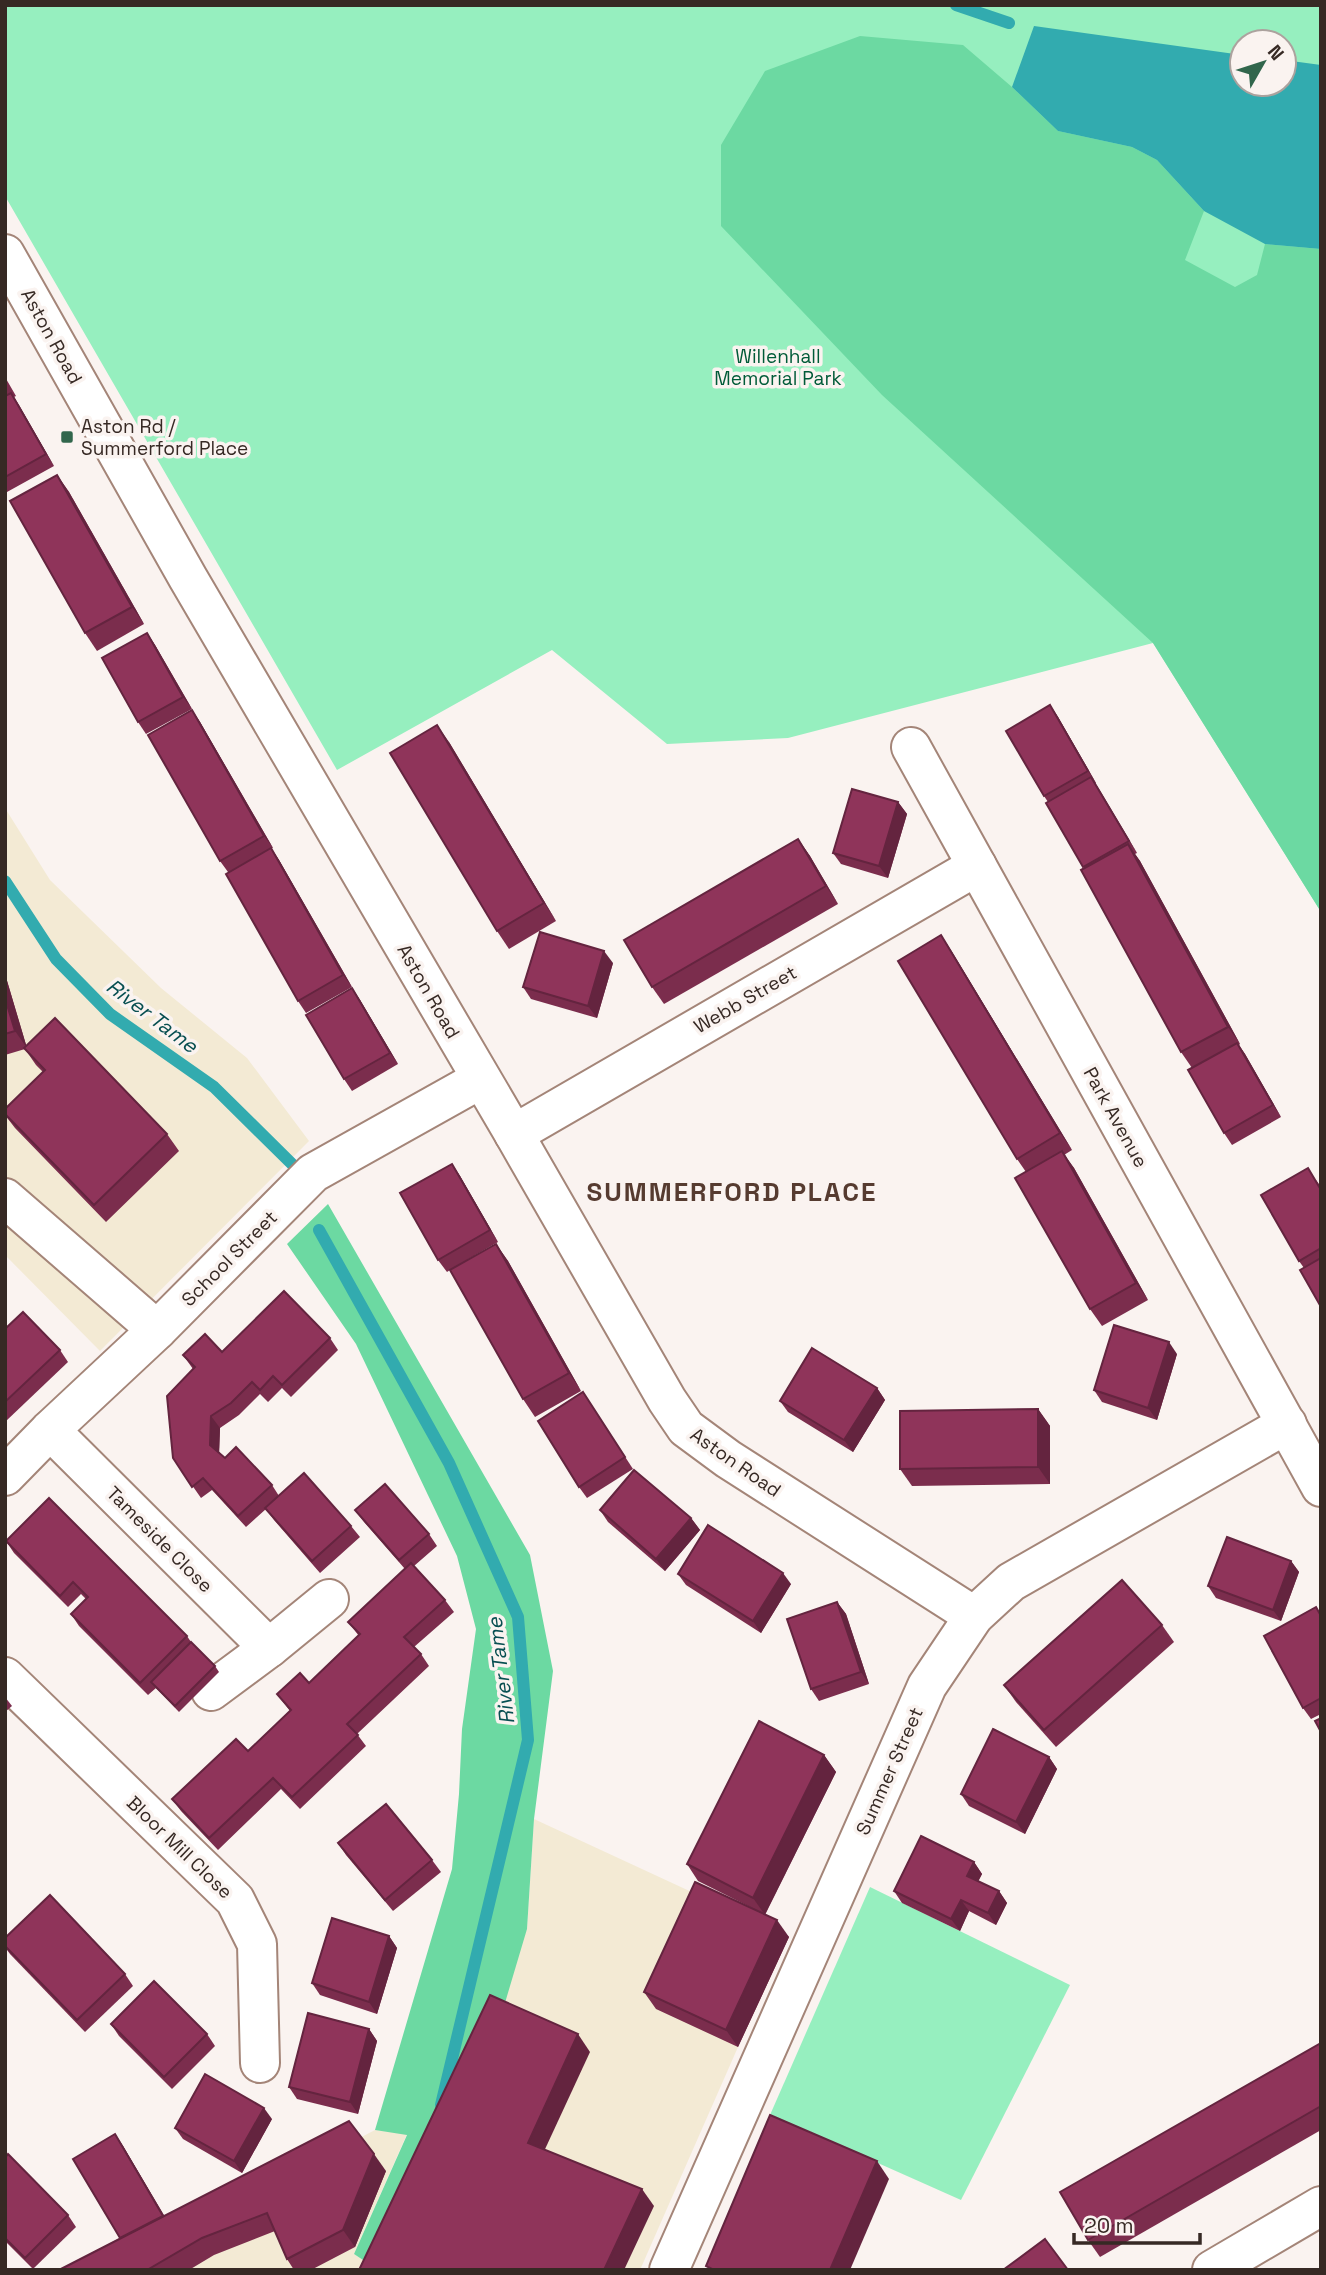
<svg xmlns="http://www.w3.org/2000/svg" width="1326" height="2275" font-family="'Space Grotesk',sans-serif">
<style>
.industrial{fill:#f3ead4}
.green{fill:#96efbf;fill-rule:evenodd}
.forest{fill:#6cd9a2}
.water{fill:#32abaf}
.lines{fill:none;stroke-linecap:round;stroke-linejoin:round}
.stream{stroke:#32abaf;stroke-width:12}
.minor-casing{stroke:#a48578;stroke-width:42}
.major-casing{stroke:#a48578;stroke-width:42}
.minor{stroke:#fff;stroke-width:38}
.major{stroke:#fff;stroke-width:38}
.wall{fill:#7b2d4d}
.shaded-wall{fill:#64243f}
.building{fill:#8f345a;stroke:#64243f;stroke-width:2}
.poi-dot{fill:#31664c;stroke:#faf3f0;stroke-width:2.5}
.labels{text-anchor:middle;stroke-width:7;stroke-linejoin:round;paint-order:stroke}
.street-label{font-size:19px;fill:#362924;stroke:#faf3f0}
.park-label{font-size:19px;fill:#005b38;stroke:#faf3f0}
.poi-label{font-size:19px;fill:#362924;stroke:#faf3f0;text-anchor:start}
.water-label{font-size:21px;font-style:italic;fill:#084f51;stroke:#faf3f0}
.district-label{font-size:26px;font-weight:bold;letter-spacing:2px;fill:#563b30;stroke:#faf3f0}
</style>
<rect width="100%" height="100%" fill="#faf3f0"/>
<g class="industrial">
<polygon points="5,808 50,880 161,988 247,1058 309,1141 100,1351 5,1255"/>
<polygon points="534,1819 789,1937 738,2047 640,2270 379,2270 527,1929"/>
<polygon points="375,2130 407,2134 354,2254 378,2270 106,2270"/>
</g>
<g class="green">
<path d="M5 5H1321V912L1153 643 788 738 667 744 552 650 337 770 5 196ZM1242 42H1284V84H1242Z"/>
<polygon points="870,1887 1070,1985 961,2200 770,2115"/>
</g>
<g class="forest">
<polygon points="860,36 963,45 1012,87 1058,131 1132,147 1157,160 1204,211 1185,260 1235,287 1257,275 1265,244 1321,249 1321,912 1153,643 882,395 721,226 721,145 765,71"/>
<polygon points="328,1204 530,1555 553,1671 534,1819 527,1929 502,2013 378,2270 354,2254 407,2135 375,2130 452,1869 459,1794 462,1729 476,1629 457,1556 356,1344 287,1244"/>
</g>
<polygon class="water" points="1034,26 1242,55 1242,84 1284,84 1284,60 1321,65 1321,249 1265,244 1204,211 1157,160 1132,147 1058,131 1012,87"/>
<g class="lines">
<g class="stream">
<polyline points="956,5 1009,23"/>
<polyline points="5,881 56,959 110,1014 214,1087 294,1166"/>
<polyline points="319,1230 449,1463 518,1617 528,1740 441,2105"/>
</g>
<g class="minor-casing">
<g id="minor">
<polyline points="5,254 188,578 514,1134 667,1400 686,1428 728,1459 974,1616"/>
<polyline points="911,747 1321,1487"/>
<polyline points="514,1134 977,866"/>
<polyline points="5,1198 157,1330"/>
<polyline points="50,1430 269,1648"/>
<polyline points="5,1476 50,1430 157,1330 313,1173 481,1079"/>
<polyline points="5,1677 235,1900 257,1944 260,2063"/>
<polyline points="211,1691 269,1648 329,1599"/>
<polyline points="669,2270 927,1686 974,1616 1011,1582 1287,1424"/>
</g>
</g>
<g class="major-casing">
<polyline id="major" points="1212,2270 1321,2206"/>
</g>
<use href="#minor" class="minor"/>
<use href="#major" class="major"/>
</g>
<g class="wall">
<polygon points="5,377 16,396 14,397 54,466 7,492 5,489"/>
<polygon points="57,475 69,492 144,624 97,651 85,633"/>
<polygon points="147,633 155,645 192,709 146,734 138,722"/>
<polygon points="1050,705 1058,717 1096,783 1095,783 1137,853 1135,854 1140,861 1240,1044 1239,1045 1245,1054 1281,1117 1232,1145 1224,1133 1192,1068 1181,1052 1084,868 1046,803 1048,802 1044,796"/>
<polygon points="192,710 200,722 273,848 271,848 279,860 352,987 306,1013 298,1001 228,872 220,861"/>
<polygon points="449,742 556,921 509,949 497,931"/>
<polygon points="898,802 907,814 888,878 841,864 833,853"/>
<polygon points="798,839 810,856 838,904 664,1004 652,987"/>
<polygon points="941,935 952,952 1072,1150 1064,1155 1074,1168 1148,1300 1102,1326 1090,1309 1026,1172 1017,1159"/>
<polygon points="613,963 597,1018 531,999 523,987"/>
<polygon points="5,974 26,1045 167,1134 179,1151 106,1222 15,1128 5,1115 5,1109 43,1072 36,1065 25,1049 5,1055"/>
<polygon points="352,988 360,1000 398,1064 352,1091 344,1079"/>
<polygon points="452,1164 460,1176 498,1242 465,1261 496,1244 508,1261 581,1391 535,1417 523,1399 450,1270 447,1272 438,1260"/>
<polygon points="1316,1180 1321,1187 1321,1307 1304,1268 1299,1261"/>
<polygon points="5,1329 60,1350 68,1362 5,1422"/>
<polygon points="330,1338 338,1350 291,1397 282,1388 268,1402 260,1394 239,1415 220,1428 219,1452 225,1458 272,1485 279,1496 351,1526 360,1537 320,1573 274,1520 266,1509 246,1527 212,1490 201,1498 173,1458 193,1369 183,1355 222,1352"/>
<polygon points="1177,1354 1157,1420 1102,1402 1094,1390"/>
<polygon points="877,1388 885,1400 853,1452 788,1412 780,1401"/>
<polygon points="583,1392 633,1469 587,1498 579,1487"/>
<polygon points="1038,1409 1050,1426 1050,1484 912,1486 900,1469"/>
<polygon points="355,1510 429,1534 437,1546 414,1566 445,1600 454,1612 414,1647 421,1654 429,1666 357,1734 366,1746 300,1809 281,1789 218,1850 181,1811 172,1799 248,1751 290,1711 277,1694 309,1683 359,1636 348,1622 405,1569 364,1522"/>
<polygon points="600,1510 691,1518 700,1530 665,1571 608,1522"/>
<polygon points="6,1541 187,1636 191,1642 215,1666 219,1672 179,1712 156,1688 148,1695 79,1626 71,1614 86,1599 81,1594 68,1607 14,1553"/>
<polygon points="1291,1561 1299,1572 1281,1621 1216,1598 1208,1586"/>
<polygon points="678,1574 791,1584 761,1633 686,1585"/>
<polygon points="837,1602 846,1614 869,1684 819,1701 811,1689"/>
<polygon points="1321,1614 1321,1714 1311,1719 1303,1708"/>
<polygon points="1162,1625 1174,1642 1056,1747 1016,1702 1004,1685"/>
<polygon points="5,1697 12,1706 5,1712"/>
<polygon points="824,1755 836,1772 765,1914 789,1937 738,2047 656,2009 644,1992 756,1910 698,1881 687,1864"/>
<polygon points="1049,1757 1057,1769 1025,1834 969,1806 961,1794"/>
<polygon points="338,1843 432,1860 441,1872 393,1911 346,1855"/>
<polygon points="974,1862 982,1874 978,1881 999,1891 1007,1903 996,1925 969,1911 960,1931 902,1903 894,1891"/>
<polygon points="389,1936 397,1948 377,2014 320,1995 312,1983"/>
<polygon points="5,1938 125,1974 133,1986 85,2032 10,1954 5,1947"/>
<polygon points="111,2024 207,2034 215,2046 172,2089 119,2036"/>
<polygon points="369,2029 377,2041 358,2114 297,2099 289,2087"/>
<polygon points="1321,2043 1321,2130 1100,2257 1088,2240"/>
<polygon points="272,2119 242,2173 183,2139 175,2128"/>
<polygon points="115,2134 123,2146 164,2216 386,2171 355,2247 311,2270 294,2270 287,2259 275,2231 214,2255 189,2270 59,2270 120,2238"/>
<polygon points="5,2158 68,2215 76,2227 33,2269 5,2241"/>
</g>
<g class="shaded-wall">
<polygon points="11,393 19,405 54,466 46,454"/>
<polygon points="57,475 69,492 144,624 132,607"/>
<polygon points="147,633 155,645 192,709 183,697"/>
<polygon points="1050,705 1058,717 1096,783 1088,771"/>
<polygon points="192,710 200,722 273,848 264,836"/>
<polygon points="437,725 449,742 556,921 544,903"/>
<polygon points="1091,777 1099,789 1137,853 1129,841"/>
<polygon points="898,802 907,814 888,878 879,866"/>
<polygon points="798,839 810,856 838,904 826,886"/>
<polygon points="1128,844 1140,861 1240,1044 1228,1027"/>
<polygon points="271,848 279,860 352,987 343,975"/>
<polygon points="941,935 952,952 1072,1150 1060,1133"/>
<polygon points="604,951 613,963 597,1018 588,1006"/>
<polygon points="5,974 27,1048 15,1031 5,998"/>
<polygon points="352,988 360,1000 398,1064 390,1053"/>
<polygon points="1237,1043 1245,1054 1281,1117 1273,1105"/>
<polygon points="1062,1151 1074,1168 1148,1300 1136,1283"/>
<polygon points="452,1164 460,1176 498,1242 490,1230"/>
<polygon points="496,1244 508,1261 581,1391 569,1373"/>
<polygon points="1169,1342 1177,1354 1157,1420 1148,1408"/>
<polygon points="877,1388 885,1400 853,1452 844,1440"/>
<polygon points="1038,1409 1050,1426 1050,1484 1038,1467"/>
<polygon points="211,1416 220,1428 219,1457 210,1445"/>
<polygon points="691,1518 700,1530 665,1571 656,1559"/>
<polygon points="1291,1561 1299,1572 1281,1621 1273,1610"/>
<polygon points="783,1573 791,1584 761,1633 753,1621"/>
<polygon points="837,1602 846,1614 869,1684 861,1672"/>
<polygon points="824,1755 836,1772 765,1915 753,1898"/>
<polygon points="1049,1757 1057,1769 1025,1834 1016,1822"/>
<polygon points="974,1862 982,1874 975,1888 967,1876"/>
<polygon points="999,1891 1007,1903 996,1925 988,1913"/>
<polygon points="961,1900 969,1911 960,1931 951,1919"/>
<polygon points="777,1920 789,1937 738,2047 726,2030"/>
<polygon points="389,1936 397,1948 377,2014 369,2002"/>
<polygon points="369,2029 377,2041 358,2114 350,2102"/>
<polygon points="578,2034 590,2052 540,2160 528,2143"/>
<polygon points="264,2108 272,2119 242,2173 234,2161"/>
<polygon points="115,2134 123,2146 174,2232 166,2220"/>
<polygon points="374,2154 386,2171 355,2247 343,2230"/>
<polygon points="877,2161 889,2179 850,2270 830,2270"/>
<polygon points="642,2189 654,2206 624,2270 604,2270"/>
</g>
<g class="building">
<polygon points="11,393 46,454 5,477 5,396"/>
<polygon points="57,475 132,607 85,633 10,501"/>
<polygon points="147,633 183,697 138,722 102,658"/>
<polygon points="1050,705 1088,771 1044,796 1006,731"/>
<polygon points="192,710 264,836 220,861 148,735"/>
<polygon points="437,725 544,903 497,931 390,753"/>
<polygon points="1091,777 1129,841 1083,867 1046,803"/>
<polygon points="852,789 898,802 879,866 833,853"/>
<polygon points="798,839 826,886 652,987 624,940"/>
<polygon points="1128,844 1228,1027 1181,1052 1081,870"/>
<polygon points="271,848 343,975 298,1001 226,874"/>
<polygon points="540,932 604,951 588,1006 523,987"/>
<polygon points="941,935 1060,1133 1017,1159 898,961"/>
<polygon points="352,988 390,1053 344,1079 306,1015"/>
<polygon points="5,998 15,1031 5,1034"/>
<polygon points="55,1018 167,1134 94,1205 5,1114 5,1109 45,1070 24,1048"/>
<polygon points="1237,1043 1273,1105 1224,1133 1188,1070"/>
<polygon points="1062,1151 1136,1283 1090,1309 1015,1178"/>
<polygon points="452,1164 490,1230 438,1260 400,1193"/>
<polygon points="1308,1168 1321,1190 1321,1248 1299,1261 1261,1195"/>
<polygon points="496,1244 569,1373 523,1399 450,1270"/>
<polygon points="1321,1258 1321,1307 1300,1270"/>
<polygon points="284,1291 330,1338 282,1385 273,1376 260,1390 252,1382 231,1403 211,1416 210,1445 225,1458 236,1447 272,1485 238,1516 203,1478 192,1487 173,1458 167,1396 195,1367 183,1355 205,1334 222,1352"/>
<polygon points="23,1312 60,1350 5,1402 5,1329"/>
<polygon points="1114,1325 1169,1342 1148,1408 1094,1390"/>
<polygon points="812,1348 877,1388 844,1440 780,1401"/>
<polygon points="583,1392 625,1457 579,1487 538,1421"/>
<polygon points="1038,1409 1038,1467 900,1469 900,1411"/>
<polygon points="634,1470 691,1518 656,1559 600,1510"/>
<polygon points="304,1473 351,1526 312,1561 265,1508"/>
<polygon points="385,1484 429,1534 399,1560 355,1510"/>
<polygon points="49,1498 187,1636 140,1683 71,1614 88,1597 73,1582 60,1596 6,1541"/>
<polygon points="708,1525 783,1573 753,1621 678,1574"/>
<polygon points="1227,1537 1291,1561 1273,1610 1208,1586"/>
<polygon points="411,1563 445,1600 404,1637 421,1654 347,1724 358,1735 292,1797 273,1778 209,1838 172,1799 236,1739 248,1751 291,1710 277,1694 300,1673 309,1683 360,1634 348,1622"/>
<polygon points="1122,1580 1162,1625 1044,1730 1004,1685"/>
<polygon points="837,1602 861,1672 811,1689 787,1619"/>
<polygon points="1316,1607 1321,1616 1321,1698 1303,1708 1264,1636"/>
<polygon points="191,1642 215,1666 175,1706 151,1682"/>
<polygon points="1321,1718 1321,1732 1315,1721"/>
<polygon points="759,1721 824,1755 753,1898 687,1864"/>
<polygon points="993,1729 1049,1757 1016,1822 961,1794"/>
<polygon points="386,1804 432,1860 385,1900 338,1843"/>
<polygon points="921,1836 974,1862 967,1876 999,1891 988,1913 961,1900 951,1919 894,1891"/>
<polygon points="695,1882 777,1920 726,2030 644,1992"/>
<polygon points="50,1895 125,1974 77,2020 5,1946 5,1938"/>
<polygon points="332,1918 389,1936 369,2002 312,1983"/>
<polygon points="154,1981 207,2034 164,2077 111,2024"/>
<polygon points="490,1995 578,2034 528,2143 642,2189 604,2270 359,2270"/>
<polygon points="308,2013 369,2029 350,2102 289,2087"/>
<polygon points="1321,2043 1321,2106 1088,2240 1060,2192"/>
<polygon points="205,2074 264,2108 234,2161 175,2128"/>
<polygon points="770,2115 877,2161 830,2270 714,2270 706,2266"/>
<polygon points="349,2121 374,2154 343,2230 287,2259 267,2213 202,2238 147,2270 59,2270"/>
<polygon points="115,2134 163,2216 120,2238 73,2159"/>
<polygon points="8,2154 68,2215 25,2258 5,2238 5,2158"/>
<polygon points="1045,2239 1068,2270 1003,2270"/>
</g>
<rect class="poi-dot" x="60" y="430" width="14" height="14" rx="3.5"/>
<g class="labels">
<g class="street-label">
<text transform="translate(52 336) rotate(61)" y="7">Aston Road</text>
<text transform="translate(429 991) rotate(60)" y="7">Aston Road</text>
<text transform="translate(745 999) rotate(-30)" y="7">Webb Street</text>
<text transform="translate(1116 1117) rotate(61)" y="7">Park Avenue</text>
<text transform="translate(229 1258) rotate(-45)" y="7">School Street</text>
<text transform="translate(736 1462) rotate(35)" y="7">Aston Road</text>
<text transform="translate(160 1539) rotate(45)" y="7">Tameside Close</text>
<text transform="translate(889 1771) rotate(-66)" y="7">Summer Street</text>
<text transform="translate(180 1847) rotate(44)" y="7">Bloor Mill Close</text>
</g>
<g class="park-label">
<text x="778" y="363">Willenhall<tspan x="778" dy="22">Memorial Park</tspan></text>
</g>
<g class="poi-label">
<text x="81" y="433">Aston Rd /<tspan x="81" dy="22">Summerford Place</tspan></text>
</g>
<g class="water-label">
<text transform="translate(152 1016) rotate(37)" y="7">River Tame</text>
<text transform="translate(501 1671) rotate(-97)" y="7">River Tame</text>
</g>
<g class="district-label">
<text x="732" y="1201">SUMMERFORD PLACE</text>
</g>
</g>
<rect width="1326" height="2275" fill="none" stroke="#362924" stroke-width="14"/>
<g transform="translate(1263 63) rotate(51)"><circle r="33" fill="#faf3f0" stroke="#aca29e" stroke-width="2"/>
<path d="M0-5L12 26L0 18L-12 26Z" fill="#31664c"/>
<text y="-10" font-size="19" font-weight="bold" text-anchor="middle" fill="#362924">N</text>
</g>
<path d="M1074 2233v10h126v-10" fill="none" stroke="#362924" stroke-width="3.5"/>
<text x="1084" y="2233" font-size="21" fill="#362924" stroke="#faf3f0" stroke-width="5" paint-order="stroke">20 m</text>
</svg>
